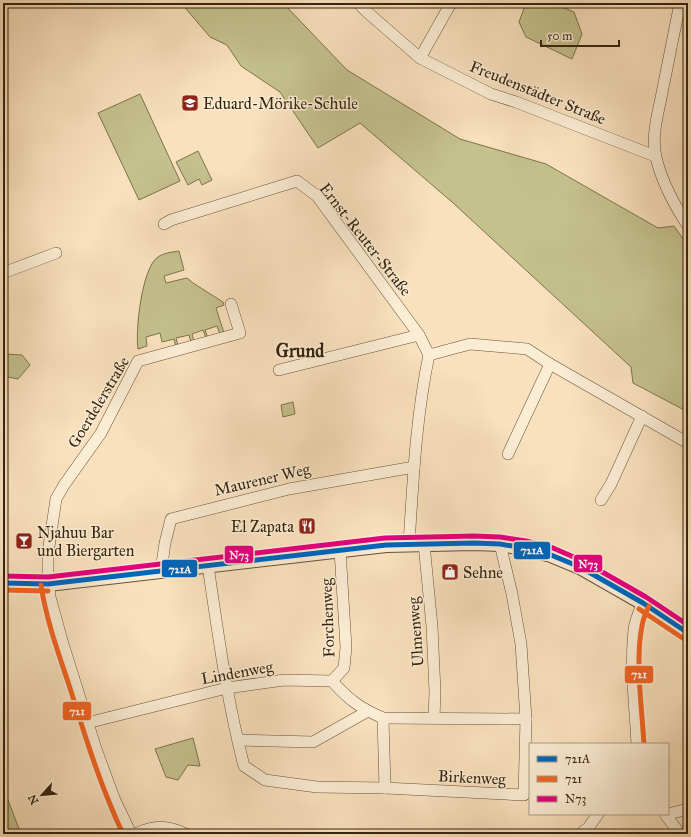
<svg xmlns="http://www.w3.org/2000/svg" width="691" height="837" font-family="'IM FELL Great Primer',serif">
<style>
.green{fill:#c4c18d;stroke:#7d724d}
.lines{fill:none;stroke-linecap:round;stroke-linejoin:round}
.minor-casing{stroke:#675239;stroke-width:12}
.tertiary-casing{stroke:#675239;stroke-width:16}
.minor{stroke:#fbecd4;stroke-width:11}
.tertiary{stroke:#fbecd4;stroke-width:14}
.bus-1-casing{stroke:#fbecd4;stroke-width:8}
.bus-2-casing{stroke:#fbecd4;stroke-width:8}
.bus-3-casing{stroke:#fbecd4;stroke-width:8}
.bus-1{stroke:#0065bd;stroke-width:5}
.bus-2{stroke:#f26522;stroke-width:5}
.bus-3{stroke:#e5007d;stroke-width:5}
.labels{text-anchor:middle;stroke-width:3;stroke-linejoin:round;paint-order:stroke}
.street-label{font-size:16px;fill:#36230d;stroke:#fbecd4}
.poi-label{font-size:16px;fill:#36230d;stroke:#fbecd4;text-anchor:start}
.quarter-label{font-size:18px;font-weight:bold;fill:#36230d;stroke:#fbecd4}
.line-badge{stroke:#fbecd4;stroke-width:1.5}
.badge-label{font-size:11px;text-anchor:middle;font-weight:bold;fill:#fff}
</style>
<rect width="100%" height="100%" fill="#f9e1bd"/>
<filter id="stains"><feTurbulence type="fractalNoise" baseFrequency=".005" numOctaves="4"/><feColorMatrix values="0 0 0 0 .2 0 0 0 0 .09 0 0 0 0 .02 0 0 0 .5 -.17"/></filter>
<radialGradient id="worn" r=".72"><stop offset=".6" stop-color="#630" stop-opacity="0"/><stop offset="1" stop-color="#630" stop-opacity=".3"/></radialGradient>
<g class="green">
<polygon points="181,3 283,3 347,70 460,139 546,164 658,228 674,226 688,246 688,412 633,383 631,367 452,202 360,123 318,148 280,92 241,66 227,45 210,37"/>
<polygon points="526,3 552,3 574,12 582,34 572,59 526,37 519,22"/>
<polygon points="140,94 180,181 139,200 98,113"/>
<polygon points="198,151 212,180 202,185 199,179 188,185 176,162"/>
<path d="M179 251 184 270 164 276 166 283 187 278 193 283 223 302 224 305 216 308 224 333 220 334 217 326 205 330 208 338H206L203 330 192 334 194 341 191 342 189 335 176 338 178 346 176 347 174 339 162 342 160 333 146 337 147 346 138 349C135 331 142 267 158 257 163 253 173 252 179 251Z"/>
<polygon points="5,354 22,355 30,365 18,379 3,376 3,357"/>
<polygon points="293,402 295,414 283,417 281,405"/>
<polygon points="193,738 200,766 188,765 178,780 166,777 155,749"/>
<polygon points="3,787 21,834 3,834"/>
</g>
<g class="lines">
<g class="minor-casing">
<g id="minor">
<polyline points="358,3 367,12 420,58 491,94 516,102 655,156"/>
<path d="M680 3C674 33 668 63 662 93 658 114 651 136 656 157 661 180 675 206 688 226"/>
<polyline points="420,58 451,3"/>
<path d="M164 224 171 220 297 181 317 196 419 335 429 355C416 416 413 481 409 544"/>
<polyline points="3,273 56,253"/>
<polyline points="429,355 470,344 527,349 550,364 688,443"/>
<polyline points="279,370 419,335"/>
<polyline points="508,454 550,364"/>
<polyline points="601,500 611,484 642,416"/>
<polyline points="424,544 432,626 435,692 434,718"/>
<path d="M208 566C218 633 227 701 244 766L265 780 317 787 385 788 524 795 526 719 521 644 512 594 500 544"/>
<polyline points="161,571 165,543 171,519 289,489 414,467"/>
<polyline points="332,681 344,668 346,647 340,550"/>
<polyline points="383,718 385,788"/>
<path d="M87 723 227 688 284 680 332 681C349 700 360 708 383 718L526 719"/>
<polyline points="238,740 313,742 368,711"/>
<path d="M637 744C635 706 630 667 634 630 635 620 639 612 643 603"/>
<polyline points="665,814 680,834"/>
<polyline points="668,814 688,809"/>
<polyline points="131,834 114,798 96,749 63,644 50,597 48,576 48,553 56,499 64,485 101,433 138,361 240,333 231,304"/>
<path d="M135 834C155 825 166 825 186 834"/>
<polyline points="580,834 588,828 598,814"/>
</g>
</g>
<g class="tertiary-casing">
<polyline id="tertiary" points="3,583 48,584 386,545 474,543 500,544 524,548 551,555 580,567 643,603 688,633"/>
</g>
<use href="#minor" class="minor"/>
<use href="#tertiary" class="tertiary"/>
<g class="bus-1-casing">
<polyline id="bus-1" points="3,583 48,584 386,545 474,543 500,544 524,548 551,555 580,567 643,603 688,633"/>
</g>
<g class="bus-2-casing">
<g id="bus-2">
<path d="M41 585C46 619 58 652 69 685 85 736 100 785 123 834"/>
<polyline points="3,590 48,591"/>
<polyline points="639,609 684,639"/>
<path d="M644 744C642 709 635 660 642 626 643 619 646 612 649 606"/>
</g>
</g>
<g class="bus-3-casing">
<polyline id="bus-3" points="3,576 48,577 385,538 474,536 500,537 526,541 553,548 583,561 646,597 688,625"/>
</g>
<use href="#bus-1" class="bus-1"/>
<use href="#bus-2" class="bus-2"/>
<use href="#bus-3" class="bus-3"/>
</g>
<defs>
<g id="school-square" transform="scale(0.9)"><rect x="-9" y="-9" width="18" height="18" rx="4" fill="#8f2418" stroke="#fbecd4"/><path d="M0-5L7-2L0 1L-7-2ZM-4 1L0 2.5L4 1V4Q0 6-4 4Z" fill="#fff"/></g>
<g id="restaurant-square" transform="scale(0.9)"><rect x="-9" y="-9" width="18" height="18" rx="4" fill="#8f2418" stroke="#fbecd4"/><path d="M-5-6h1v4h1v-4h1v4h1v-4h1v5L-1.5 .5V6h-2V.5L-5-1ZM5-6V6H3V1.5H1.5Q1.5-4 5-6Z" fill="#fff"/></g>
<g id="bar-square" transform="scale(0.9)"><rect x="-9" y="-9" width="18" height="18" rx="4" fill="#8f2418" stroke="#fbecd4"/><path d="M-6-5H6L.8 .8V4.5H3.5V6h-7V4.5H-.8V.8Z" fill="#fff"/></g>
<g id="shop-square" transform="scale(0.9)"><rect x="-9" y="-9" width="18" height="18" rx="4" fill="#8f2418" stroke="#fbecd4"/><path d="M-5-2.5h2.3a2.7 3.5 0 0 1 5.4 0H5L5.5 6h-11ZM-1.5-2.5h3a1.5 2.3 0 0 0-3 0Z" fill="#fff"/></g>
</defs>
<g fill-rule="evenodd">
<use href="#school-square" x="190" y="103"/>
<use href="#restaurant-square" x="307" y="526"/>
<use href="#bar-square" x="24" y="541"/>
<use href="#shop-square" x="450" y="572"/>
</g>
<g class="labels">
<g class="street-label">
<text transform="translate(538 92) rotate(22)" y="6">Freudenstädter Straße</text>
<text transform="translate(366 239) rotate(52)" y="6">Ernst-Reuter-Straße</text>
<text transform="translate(98 402) rotate(-59)" y="6">Goerdelerstraße</text>
<text transform="translate(262 479) rotate(-13)" y="6">Maurener Weg</text>
<text transform="translate(327 618) rotate(-92)" y="6">Forchenweg</text>
<text transform="translate(415 632) rotate(-94)" y="6">Ulmenweg</text>
<text transform="translate(237 672) rotate(-10)" y="6">Lindenweg</text>
<text transform="translate(472 777) rotate(3)" y="6">Birkenweg</text>
</g>
<g class="poi-label">
<text x="203" y="109">Eduard-Mörike-Schule</text>
<text x="294" y="532" text-anchor="end">El Zapata</text>
<text x="37" y="538">Njahuu Bar<tspan x="37" dy="18">und Biergarten</tspan></text>
<text x="463" y="578">Sehne</text>
</g>
<g class="quarter-label">
<text x="300" y="357">Grund</text>
</g>
</g>
<g class="line-badge">
<rect x="513" y="541" width="38" height="19" rx="4" fill="#0065bd"/>
<rect x="224" y="545" width="30" height="19" rx="4" fill="#e5007d"/>
<rect x="573" y="554" width="30" height="19" rx="4" fill="#e5007d"/>
<rect x="161" y="559" width="37" height="19" rx="4" fill="#0065bd"/>
<rect x="624" y="665" width="30" height="19" rx="4" fill="#f26522"/>
<rect x="62" y="701" width="30" height="20" rx="4" fill="#f26522"/>
</g>
<g class="badge-label">
<text x="532" y="554">721A</text>
<text x="239" y="559">N73</text>
<text x="588" y="568">N73</text>
<text x="180" y="573">721A</text>
<text x="639" y="678">721</text>
<text x="77" y="715">721</text>
</g>
<rect width="691" height="837" fill="none" stroke="#f9e1bd" stroke-width="16"/>
<rect x="4" y="4" width="683" height="829" fill="none" stroke="#36230d" stroke-width="2"/>
<rect x="8" y="8" width="675" height="821" fill="none" stroke="#36230d"/>
<rect x="529" y="743" width="140" height="72" fill="#fbecd4" stroke="#ac9c84"/>
<rect x="537" y="756" width="20" height="6" fill="#0065bd" stroke="#ac9c84"/>
<text x="565" y="763" font-size="12" fill="#36230d">721A</text>
<rect x="537" y="776" width="20" height="6" fill="#f26522" stroke="#ac9c84"/>
<text x="565" y="783" font-size="12" fill="#36230d">721</text>
<rect x="537" y="796" width="20" height="6" fill="#e5007d" stroke="#ac9c84"/>
<text x="565" y="803" font-size="12" fill="#36230d">N73</text>
<g transform="translate(42 795) rotate(243)" stroke="#fbecd4" stroke-width="3" paint-order="stroke">
<path d="M0-3L7 15L0 10L-7 15Z" fill="#36230d"/>
<text y="-6" font-size="11" font-weight="bold" text-anchor="middle" fill="#36230d">N</text>
</g>
<path d="M541 40v6h78v-6" fill="none" stroke="#36230d" stroke-width="2"/>
<text x="547" y="40" font-size="12" fill="#36230d" stroke="#fbecd4" stroke-width="3" paint-order="stroke">50 m</text>
<rect width="100%" height="100%" filter="url(#stains)"/>
<rect width="100%" height="100%" fill="url(#worn)"/>
</svg>
